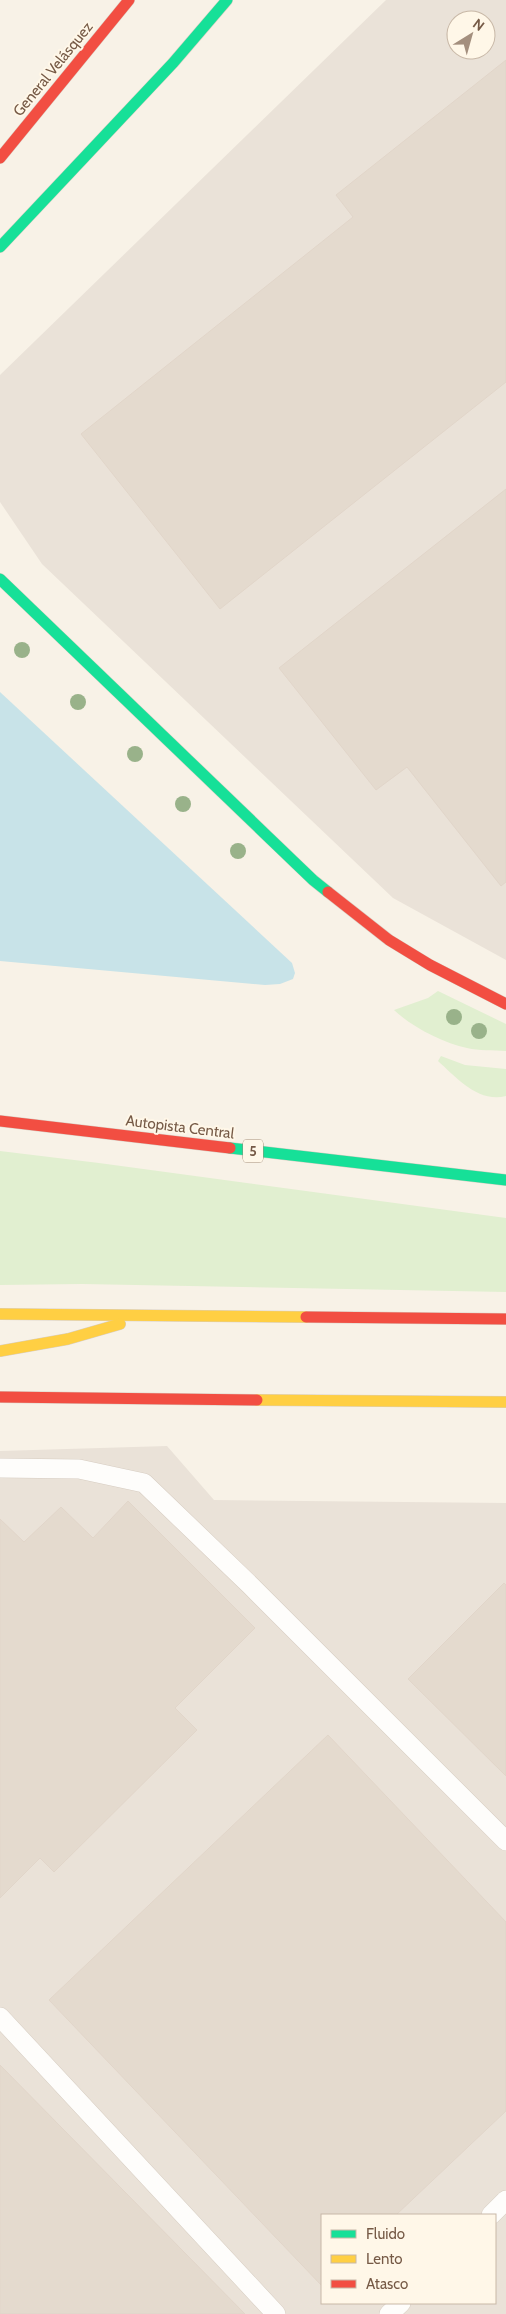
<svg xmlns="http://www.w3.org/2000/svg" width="506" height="2314" font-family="Cabin,sans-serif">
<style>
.industrial{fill:#eae2d8;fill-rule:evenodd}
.green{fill:#e1efd0}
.water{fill:#c8e3e8}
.building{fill:#e4dace;stroke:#e1d5c9}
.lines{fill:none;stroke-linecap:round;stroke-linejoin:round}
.lane-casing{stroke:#d7cdc2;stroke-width:20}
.fast-casing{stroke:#d8cec3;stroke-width:12}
.slow-casing{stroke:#d8cec3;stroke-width:12}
.jam-casing{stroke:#d8cec3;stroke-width:12}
.lane{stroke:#fefdfb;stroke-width:19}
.fast{stroke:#16e098;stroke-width:11}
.slow{stroke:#ffcf43;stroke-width:11}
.jam{stroke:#f24e42;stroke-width:11}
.tree{fill:#99b28a}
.labels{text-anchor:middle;stroke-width:4;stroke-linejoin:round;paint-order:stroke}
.shield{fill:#fff7e8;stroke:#9f8977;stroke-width:1}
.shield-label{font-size:14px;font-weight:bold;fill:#765a46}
.street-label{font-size:15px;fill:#765a46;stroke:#fff7e8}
</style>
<rect width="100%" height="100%" fill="#f8f2e7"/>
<g class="industrial">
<path d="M386 0H506V960L393 898 42 564 0 502V375ZM456 20H486V50H456Z"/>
<path d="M167 1446 214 1500 506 1503V2314H0V1451ZM322 2215H495V2303H322Z"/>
</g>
<g class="green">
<path d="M438 991 506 1024V1051C493 1050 479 1051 467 1048 443 1043 412 1027 394 1010L428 998Z"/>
<path d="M441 1056 465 1065 506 1069V1096C478 1103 457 1078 438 1061Z"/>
<polygon points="0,1151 99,1163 506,1218 506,1292 82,1284 0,1285"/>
</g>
<polygon class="water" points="0,692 292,963 295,973 293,979 280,984 265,985 0,961"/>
<g class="building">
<polygon points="506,60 506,382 220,609 81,434 353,217 336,195"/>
<polygon points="506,489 506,882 501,886 407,767 376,790 279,668"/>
<polygon points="128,1501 255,1628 175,1708 197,1730 54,1872 40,1858 0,1898 0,1519 24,1542 61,1507 93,1538"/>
<polygon points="504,1583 506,1585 506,1776 408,1679"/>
<polygon points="328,1735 506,1922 506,2111 396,2215 322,2215 322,2286 49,2000"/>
<polygon points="0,2065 245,2314 0,2314"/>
</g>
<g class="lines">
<g class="lane-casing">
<g id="lane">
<polyline points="0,1468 79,1469 144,1483 250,1585 506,1841"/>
<polyline points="0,2017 276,2314"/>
<polyline points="491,2215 506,2200"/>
<polyline points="389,2314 401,2303"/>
</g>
</g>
<g class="fast-casing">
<g id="fast">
<polyline points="0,247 173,63 227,0"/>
<polyline points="0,579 313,880 328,892"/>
<polyline points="230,1148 506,1180"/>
</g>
</g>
<g class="slow-casing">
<g id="slow">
<polyline points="0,1314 306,1317"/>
<polyline points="0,1351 68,1339 120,1324"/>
<polyline points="257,1400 506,1402"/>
</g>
</g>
<g class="jam-casing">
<g id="jam">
<polyline points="0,158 129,0"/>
<polyline points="328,892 389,940 430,965 506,1004"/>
<polyline points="0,1121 230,1148"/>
<polyline points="306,1317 506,1319"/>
<polyline points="0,1397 257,1400"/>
</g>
</g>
<use href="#lane" class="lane"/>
<use href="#fast" class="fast"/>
<use href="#slow" class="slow"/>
<use href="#jam" class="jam"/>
</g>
<g class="tree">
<circle cx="22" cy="650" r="8"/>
<circle cx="78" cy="702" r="8"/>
<circle cx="135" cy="754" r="8"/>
<circle cx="183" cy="804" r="8"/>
<circle cx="238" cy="851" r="8"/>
<circle cx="454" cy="1017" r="8"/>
<circle cx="479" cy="1031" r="8"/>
</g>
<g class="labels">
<rect class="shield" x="243" y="1139.5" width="20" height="23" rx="4"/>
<g class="shield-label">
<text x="253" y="1156">5</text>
</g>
<g class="street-label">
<text transform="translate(53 69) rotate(-51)" y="5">General Velásquez</text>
<text transform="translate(180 1127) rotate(7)" y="5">Autopista Central</text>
</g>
</g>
<rect x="321" y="2214" width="175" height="90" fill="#fff7e8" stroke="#c8b8a7"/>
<rect x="331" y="2230" width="25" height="8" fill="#16e098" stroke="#c8b8a7"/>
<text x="366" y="2239" font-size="15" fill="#765a46">Fluido</text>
<rect x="331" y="2255" width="25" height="8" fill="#ffcf43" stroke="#c8b8a7"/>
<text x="366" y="2264" font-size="15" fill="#765a46">Lento</text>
<rect x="331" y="2280" width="25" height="8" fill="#f24e42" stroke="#c8b8a7"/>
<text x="366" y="2289" font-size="15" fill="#765a46">Atasco</text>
<g transform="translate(471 35) rotate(37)"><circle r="24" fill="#fff7e8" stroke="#c8b8a7"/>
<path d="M0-4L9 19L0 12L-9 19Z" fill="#a48f7e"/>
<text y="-8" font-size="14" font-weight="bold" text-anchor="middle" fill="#765a46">N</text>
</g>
</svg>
